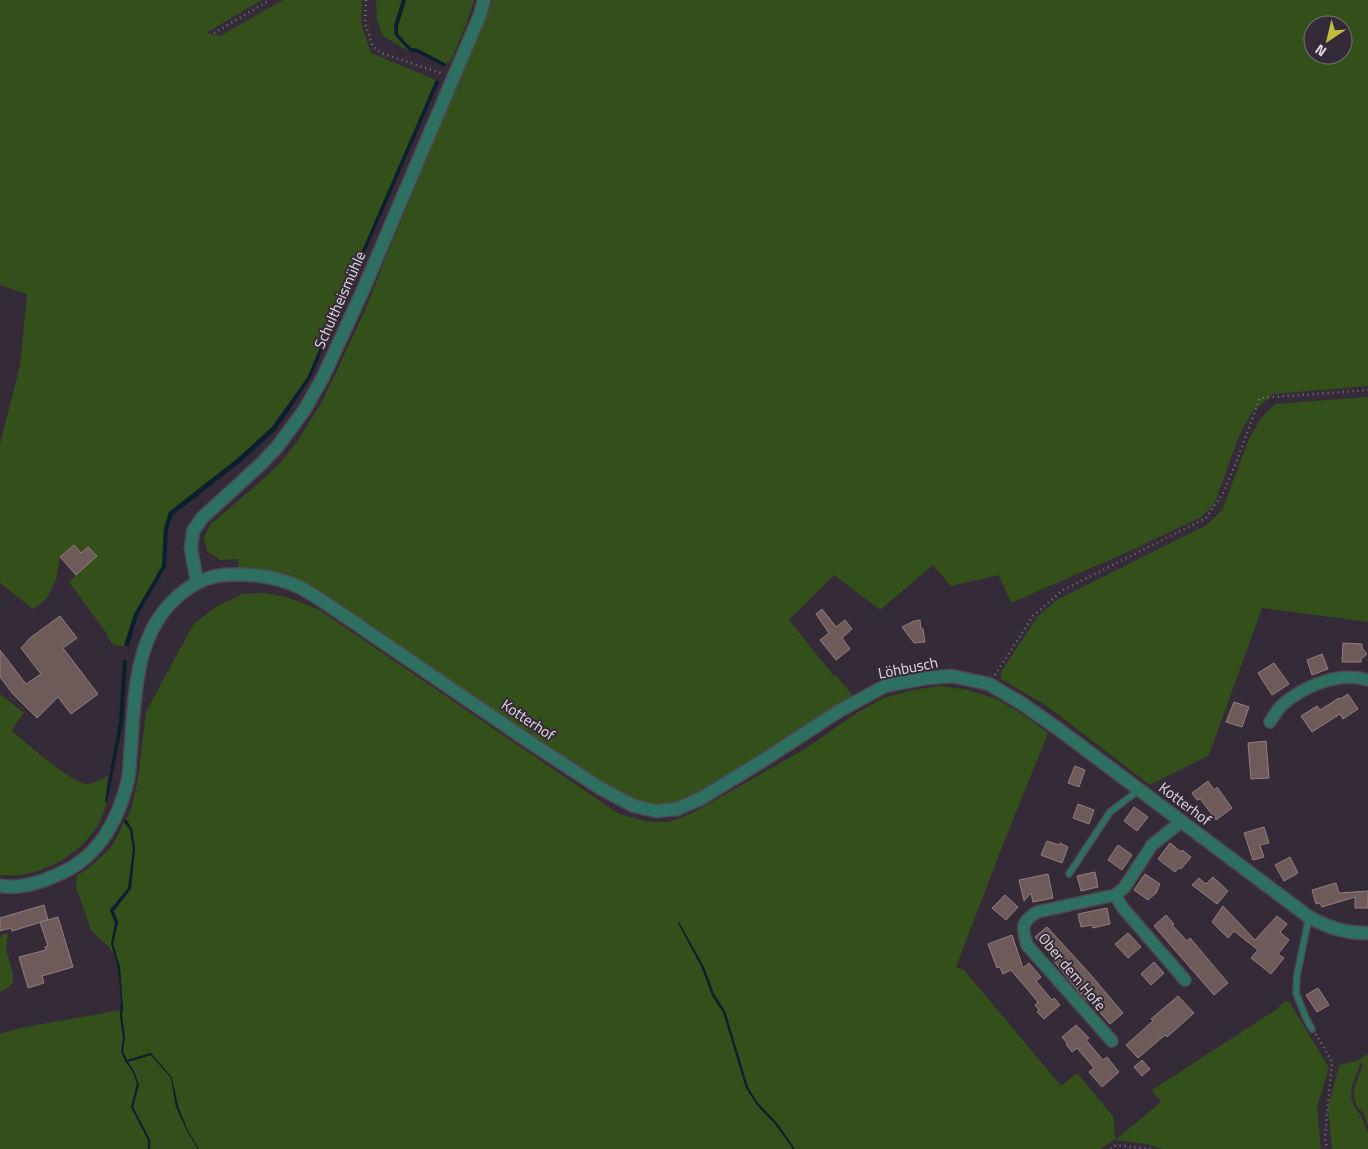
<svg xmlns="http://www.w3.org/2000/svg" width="1368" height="1149" font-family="'Titillium Web',sans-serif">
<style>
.green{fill:#34501a;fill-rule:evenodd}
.water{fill:#0a202f}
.building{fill:#6e5a58;stroke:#947e7c}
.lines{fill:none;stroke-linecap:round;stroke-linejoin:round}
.service-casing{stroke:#504652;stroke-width:8}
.minor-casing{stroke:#504652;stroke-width:14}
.tertiary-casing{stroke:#504652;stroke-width:15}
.path{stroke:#7e747f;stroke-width:2.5;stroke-dasharray:1 4;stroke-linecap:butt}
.service{stroke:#2d7062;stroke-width:5.5}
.minor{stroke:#2d7062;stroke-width:11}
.tertiary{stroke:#2d7062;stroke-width:12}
.labels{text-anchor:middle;stroke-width:4;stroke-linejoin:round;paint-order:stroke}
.street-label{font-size:15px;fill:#e0d9e1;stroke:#352a37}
</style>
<rect width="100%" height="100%" fill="#352a37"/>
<g class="green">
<polygon points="0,0 262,0 206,33 220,36 283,0 362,0 361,23 371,53 436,80 307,378 272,427 238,458 169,512 164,528 162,566 134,614 124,646 114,645 110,641 105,631 69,582 96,556 88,547 81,553 74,545 60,557 56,580 48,596 43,602 33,609 0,583 0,444 20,366 27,294 0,285"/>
<polygon points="376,0 402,0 394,26 395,35 410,52 383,36 377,20"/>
<polygon points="406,0 474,0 467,22 451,61 446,64 418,49 411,48 398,34 398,26"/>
<path d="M493 0H1368V386L1273 394 1252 412 1239 436 1214 505 1201 517 1130 551 1011 603 999 575 951 586 933 565 880 610 834 575 789 620 834 676 836 675 855 698 762 759 676 806 635 804 327 601 239 569 238 559 220 560 207 551 204 537 211 524 260 482 281 462 299 439 323 400 366 308 388 252ZM1313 25H1343V55H1313Z"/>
<polygon points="1368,397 1368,622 1262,608 1209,755 1150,785 1047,706 1001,679 1001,672 1038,616 1057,600 1207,525 1222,510 1249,439 1261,418 1275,404"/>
<polygon points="265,593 286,597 318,609 619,814 650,822 669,822 692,813 805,749 858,712 884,698 912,690 940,686 968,690 997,699 1022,714 1048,733 1002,847 956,967 964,970 1061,1086 1077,1073 1113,1116 1115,1140 1161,1102 1152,1090 1277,1009 1285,1001 1290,1003 1329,1068 1317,1106 1321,1149 1163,1149 1146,1144 1114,1140 1100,1149 795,1149 777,1123 757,1102 748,1087 725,1011 714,994 704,967 678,923 702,968 712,995 723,1012 746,1088 757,1105 775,1124 793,1149 199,1149 187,1129 178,1106 172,1077 151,1053 127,1060 123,1051 125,1038 122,1015 123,1010 120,967 113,944 118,922 113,911 131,889 135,848 132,829 126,819 131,809 138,779 146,712 193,625 215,607 243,594"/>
<path d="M0 694 24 713 14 726 12 731C25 742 72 783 86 784 94 784 101 779 108 776L105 801 107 803C104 810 102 819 98 825 82 851 50 872 19 875 13 876 6 875 0 875Z"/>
<polygon points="124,822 130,830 133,849 128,888 110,911 115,922 111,944 115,955 108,946 92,931 89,924 76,887 77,875 88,869 113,845"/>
<polygon points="8,933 6,950 13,974 13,982 9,987 0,992 0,938 2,937 1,935"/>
<polygon points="121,1010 120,1015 123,1038 121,1051 125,1061 133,1072 137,1084 131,1107 148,1140 148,1149 0,1149 0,1034 20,1028"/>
<polygon points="1368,1054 1368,1126 1364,1114 1356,1105 1354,1096 1355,1086 1363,1064 1361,1062 1352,1086 1351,1097 1354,1106 1361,1116 1368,1133 1368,1149 1332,1149 1328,1108 1339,1065 1357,1061"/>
<polygon points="151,1055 171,1078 176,1107 186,1129 198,1149 150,1149 150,1140 133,1107 139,1085 134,1071 127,1062"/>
</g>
<g class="water">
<polygon points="402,0 406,0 398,26 398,34 411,48 418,49 446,64 445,67 418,53 410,52 395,35 394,26"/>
<polygon points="436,80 439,82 310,379 276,430 241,462 173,515 168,529 166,567 138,615 129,646 124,646 134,614 162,566 164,528 169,512 238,458 272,427 307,378"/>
<polygon points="123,660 127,661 123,723 107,803 105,801 119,722"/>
<polygon points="126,819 132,829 135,848 131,889 114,911 118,922 113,944 120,967 123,1010 122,1015 125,1038 123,1051 127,1060 151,1053 172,1078 178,1106 187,1129 199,1149 198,1149 186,1129 176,1107 171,1078 151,1055 128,1062 134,1071 139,1085 133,1107 150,1140 150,1149 148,1149 148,1140 131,1107 137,1084 133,1072 125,1061 121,1051 123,1038 120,1015 121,1001 118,967 111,944 115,923 110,910 128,888 133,849 130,830 124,822"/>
<polygon points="679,922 704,967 714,994 725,1011 748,1087 757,1102 777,1123 795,1149 793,1149 775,1124 757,1105 746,1088 723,1012 712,996 702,968 678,923"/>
</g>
<g class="building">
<polygon points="74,545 81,553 88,547 97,556 76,575 60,557"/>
<polygon points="822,609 836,627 845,620 852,629 842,638 850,649 836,660 820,640 829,633 816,614"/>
<polygon points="60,616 77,638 63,648 98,694 71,714 58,697 37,718 13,694 0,677 0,650 26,684 41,674 21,648 30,638"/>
<polygon points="920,620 921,629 923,629 925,642 914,643 902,627 914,621"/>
<polygon points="1343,643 1362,644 1362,648 1367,654 1361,659 1361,662 1342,662"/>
<polygon points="1322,654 1328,669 1312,675 1307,660"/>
<polygon points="1274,663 1289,684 1272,695 1258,673"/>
<polygon points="1348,694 1358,709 1343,719 1340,714 1312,732 1301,716 1317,706 1320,710 1339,698 1340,699"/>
<polygon points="1234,702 1249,707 1242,727 1226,722"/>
<polygon points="1266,741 1269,778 1251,779 1248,743"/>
<polygon points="1075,766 1085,770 1079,787 1068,783"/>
<polygon points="1208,781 1214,790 1217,787 1232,808 1216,820 1201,800 1200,799 1197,800 1192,793"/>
<polygon points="1078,804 1094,810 1089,824 1073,818"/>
<polygon points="1134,807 1148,817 1137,831 1124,821"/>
<polygon points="1264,827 1269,843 1260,845 1264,857 1253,860 1244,833"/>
<polygon points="1047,841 1059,845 1060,843 1068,847 1062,863 1041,855"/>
<polygon points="1170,843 1181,852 1182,850 1191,857 1181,869 1179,868 1175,872 1158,859"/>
<polygon points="1118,845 1132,855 1122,870 1108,860"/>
<polygon points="1290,857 1298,873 1284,881 1275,865"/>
<polygon points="1095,872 1098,887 1081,891 1077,876"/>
<polygon points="1048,874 1053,898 1033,902 1031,893 1024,901 1019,880"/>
<polygon points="1145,874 1160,884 1156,893 1148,900 1134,890"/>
<polygon points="1213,877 1228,891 1217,904 1192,885 1199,878 1206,884"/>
<polygon points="1336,883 1339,893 1368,891 1368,908 1355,908 1355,897 1322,907 1320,903 1316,904 1312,890"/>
<polygon points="1005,895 1018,907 1006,920 992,908"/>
<polygon points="44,905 48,920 12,931 11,928 0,931 0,918"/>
<polygon points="1223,906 1255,940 1277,916 1287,924 1280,932 1289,940 1278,954 1284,958 1271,974 1251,958 1258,950 1234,931 1228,938 1212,922"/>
<polygon points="1107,908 1110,924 1093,928 1092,925 1081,927 1078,914"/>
<polygon points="1166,915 1174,924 1172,925 1187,941 1190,938 1228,983 1214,995 1154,926"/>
<polygon points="58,917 73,967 42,976 44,983 28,988 19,957 46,950 45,947 48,946 40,922"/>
<polygon points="1047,927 1090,974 1123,1013 1110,1024 1089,1000 1087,1001 1075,987 1053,960 1054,959 1035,937"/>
<polygon points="1128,933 1141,947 1128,958 1115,944"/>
<polygon points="1012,935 1023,968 1029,963 1041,977 1036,981 1052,1000 1054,998 1060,1005 1044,1019 1037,1012 1039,1010 1035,1005 1038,1002 1011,970 1003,974 1000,967 997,968 988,944"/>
<polygon points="1154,962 1164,973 1151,985 1141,974"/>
<polygon points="1318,988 1329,1005 1317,1012 1306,995"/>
<polygon points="1178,996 1194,1013 1167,1037 1165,1035 1138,1058 1126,1045 1153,1021 1151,1019"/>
<polygon points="1076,1025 1089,1038 1086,1040 1103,1060 1107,1057 1119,1072 1102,1087 1089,1072 1094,1068 1077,1048 1072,1052 1066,1044 1067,1043 1062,1037"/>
<polygon points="1142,1060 1150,1069 1142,1076 1134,1067"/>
</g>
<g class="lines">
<g class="service-casing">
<g id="service">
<polyline points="1069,874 1110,812 1139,790"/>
<polyline points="1309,917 1297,975 1296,993 1306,1018 1312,1029"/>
</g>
</g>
<g class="minor-casing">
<g id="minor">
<path d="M1270 722C1273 717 1277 710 1281 706 1303 686 1339 671 1368 680"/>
<polyline points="1115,895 1123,908 1185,980"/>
<path d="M1112 1041 1027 945C1022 927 1021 922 1037 912L1115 895 1124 888 1152 845 1182 821"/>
</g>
</g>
<g class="tertiary-casing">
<g id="tertiary">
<polyline points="197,582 191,549 193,531 202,518 261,464 278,446 305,409 323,377 364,288 480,15 484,0"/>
<path d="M0 886C19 889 42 882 59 874 99 857 118 821 128 780 130 769 130 757 131 746 135 695 135 635 176 598 190 585 204 577 223 575 247 573 275 576 297 586 308 591 317 598 327 604L528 741 600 788 634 806 656 811 677 809 700 799 764 760 839 711 885 686 895 684 927 678 952 676 989 684 1021 703 1057 728 1309 917C1328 927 1346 934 1368 933"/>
</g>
</g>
<g class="path">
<polyline points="366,0 365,23 373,47 381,53 443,74"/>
<polyline points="214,33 270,0"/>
<polyline points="995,675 1033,616 1063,590 1206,518 1223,493 1236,463 1260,398 1368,390"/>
<polyline points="1316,1034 1332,1062 1325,1137 1327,1149"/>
<polyline points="1111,1149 1116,1145 1151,1149"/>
</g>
<use href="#service" class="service"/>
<use href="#minor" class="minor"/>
<use href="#tertiary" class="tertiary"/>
</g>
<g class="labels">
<g class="street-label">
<text transform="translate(340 300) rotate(-66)" y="5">Schultheismühle</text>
<text transform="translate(908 668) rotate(-11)" y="5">Löhbusch</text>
<text transform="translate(528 720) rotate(34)" y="5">Kotterhof</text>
<text transform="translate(1185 804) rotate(37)" y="5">Kotterhof</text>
<text transform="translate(1072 972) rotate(50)" y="5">Ober dem Hofe</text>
</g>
</g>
<g transform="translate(1328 40) rotate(215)"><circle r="24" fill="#352a37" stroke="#79707b"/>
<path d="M0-4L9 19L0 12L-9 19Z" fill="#c1be40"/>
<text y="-8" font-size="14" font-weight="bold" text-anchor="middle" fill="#e0d9e1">N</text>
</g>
</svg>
